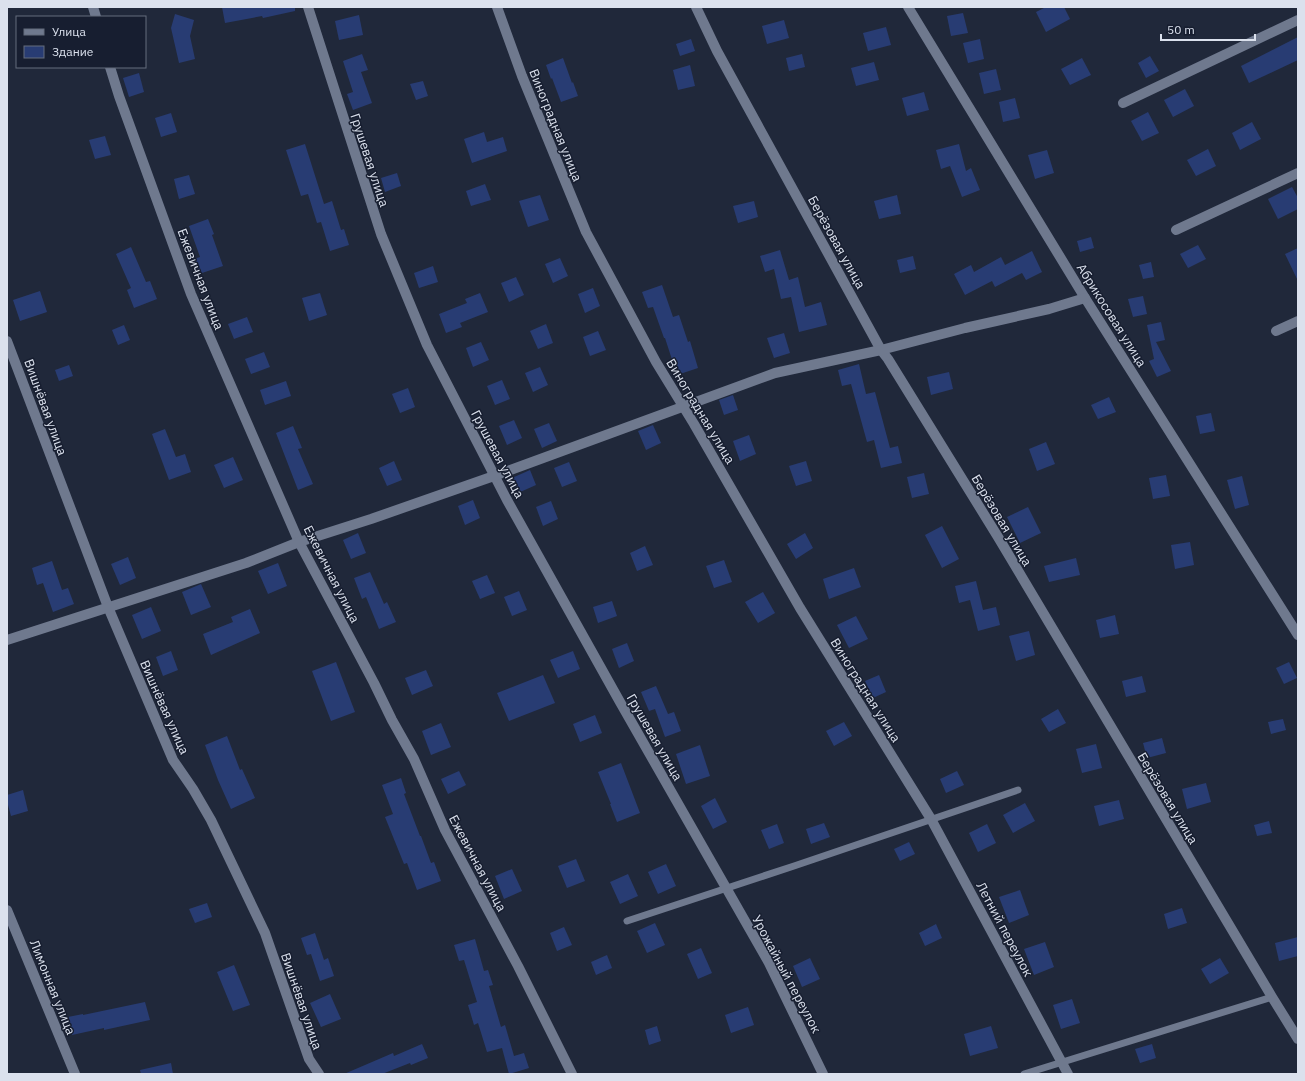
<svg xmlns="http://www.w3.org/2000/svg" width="1305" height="1081" font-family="'IBM Plex Sans',sans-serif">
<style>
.building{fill:#283c73}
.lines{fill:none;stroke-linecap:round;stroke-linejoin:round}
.service{stroke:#6f798e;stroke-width:7}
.minor{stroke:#6f798e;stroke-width:10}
.labels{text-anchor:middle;stroke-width:3;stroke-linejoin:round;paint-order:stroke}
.street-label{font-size:13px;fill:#dbe1ed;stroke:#171e30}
</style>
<rect width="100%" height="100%" fill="#20283a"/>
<g class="building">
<polygon points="222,7 295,7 295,11 263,18 262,16 225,23"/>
<polygon points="1046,7 1064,7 1070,19 1046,32 1036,12"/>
<polygon points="963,13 968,33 951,36 947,16"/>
<polygon points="175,14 194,20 190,36 195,59 179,63 171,28"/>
<polygon points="359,15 363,35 339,40 335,21"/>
<polygon points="784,20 789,38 767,44 762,26"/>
<polygon points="886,27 891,45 868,51 863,33"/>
<polygon points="1298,37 1298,60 1249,83 1241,66"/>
<polygon points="691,39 695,51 680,56 676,44"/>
<polygon points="980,39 984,59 968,63 963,43"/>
<polygon points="362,54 368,70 361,72 372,103 353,110 347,94 353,92 343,61"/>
<polygon points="802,54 805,67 789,71 786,58"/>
<polygon points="1150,56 1159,71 1146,78 1138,63"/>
<polygon points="563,58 572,83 573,82 578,96 561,102 552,78 551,79 546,65"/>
<polygon points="1082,58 1091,75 1070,85 1061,69"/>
<polygon points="874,62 879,80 856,86 851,68"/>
<polygon points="690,65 695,86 678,90 673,70"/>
<polygon points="996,69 1001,90 984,94 979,73"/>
<polygon points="139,73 144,92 129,97 123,78"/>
<polygon points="423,81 428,96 416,100 410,84"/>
<polygon points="1185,89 1194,106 1173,117 1164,100"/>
<polygon points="924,92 929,110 907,116 902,98"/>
<polygon points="1015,98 1020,118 1003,122 999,102"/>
<polygon points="1148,112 1159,133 1142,141 1131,121"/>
<polygon points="171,113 177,132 161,137 155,118"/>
<polygon points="1252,122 1261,139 1240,150 1232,133"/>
<polygon points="484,132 487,142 503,137 507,151 472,163 464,139"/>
<polygon points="105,136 111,155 95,159 89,140"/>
<polygon points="305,144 324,204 332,201 341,230 344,229 349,245 330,251 321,222 317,223 308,194 301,196 286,150"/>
<polygon points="959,144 966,171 971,168 980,190 962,197 950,166 941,169 936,150"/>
<polygon points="1208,149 1216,166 1196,176 1187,160"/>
<polygon points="1047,150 1054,173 1035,179 1028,155"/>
<polygon points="397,173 401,186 385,192 381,178"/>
<polygon points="189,175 195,194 179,199 174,179"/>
<polygon points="485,184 491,200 471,206 466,191"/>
<polygon points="1292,187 1298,198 1298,209 1278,219 1268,199"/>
<polygon points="540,195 549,220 528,227 519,201"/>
<polygon points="897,195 901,214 879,219 874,201"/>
<polygon points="754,201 758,217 738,223 733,206"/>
<polygon points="208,219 214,234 212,235 223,266 199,274 194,259 200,257 189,226"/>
<polygon points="1091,237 1094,248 1080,252 1077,241"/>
<polygon points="1198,245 1206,259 1188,268 1180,254"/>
<polygon points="131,247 146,282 150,281 157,299 134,308 127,290 131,288 116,254"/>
<polygon points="1298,248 1298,281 1285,254"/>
<polygon points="780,250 789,280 798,277 805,307 821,302 827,325 799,332 791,297 781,299 774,269 765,272 760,256"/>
<polygon points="1032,251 1042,272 1026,280 1022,273 995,287 992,281 965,295 954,274 971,265 974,272 1001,257 1005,265"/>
<polygon points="913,256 916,269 900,273 897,260"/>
<polygon points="560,258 568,276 553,283 545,264"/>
<polygon points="1151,262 1154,277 1143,279 1139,265"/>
<polygon points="433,266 438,282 419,288 414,273"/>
<polygon points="516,277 524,295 509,302 501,283"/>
<polygon points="662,285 673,317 679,315 688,342 690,341 698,368 677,375 665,338 664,338 653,307 648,308 642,292"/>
<polygon points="593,288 600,306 585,313 578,294"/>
<polygon points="40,291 47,312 20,321 13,300"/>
<polygon points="320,293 327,315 309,321 302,298"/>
<polygon points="480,293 488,312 460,323 462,327 446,333 439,314 467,303 465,299"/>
<polygon points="1143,296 1147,314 1133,317 1128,299"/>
<polygon points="247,317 253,332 234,339 228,324"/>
<polygon points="1161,322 1165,340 1156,342 1171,371 1157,377 1149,361 1154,359 1147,325"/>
<polygon points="546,324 553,343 538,349 530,331"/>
<polygon points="124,325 130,340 118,345 112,330"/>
<polygon points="598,331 606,350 590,356 583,337"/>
<polygon points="784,333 790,353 774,358 767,338"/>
<polygon points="481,342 489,360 473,367 466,348"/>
<polygon points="264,352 270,367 251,374 245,359"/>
<polygon points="859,364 866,394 875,392 890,448 898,446 902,463 881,468 874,440 867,442 851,384 842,386 838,370"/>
<polygon points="69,365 73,376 59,381 55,370"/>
<polygon points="540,367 548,385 533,392 525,373"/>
<polygon points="949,372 953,389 931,395 927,377"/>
<polygon points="502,380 510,399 495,405 487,386"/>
<polygon points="286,381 291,396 265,405 260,390"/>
<polygon points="408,388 415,407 400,413 392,394"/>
<polygon points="733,395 738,410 724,415 719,400"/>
<polygon points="1109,397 1116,412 1098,419 1091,405"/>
<polygon points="1211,413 1215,431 1200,434 1196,416"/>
<polygon points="514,420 522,438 507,445 499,426"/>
<polygon points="549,423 557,441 542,448 534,429"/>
<polygon points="653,425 661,443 646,450 638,431"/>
<polygon points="293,426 302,448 298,449 313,484 298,490 276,433"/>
<polygon points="165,429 176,457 185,454 191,472 169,480 152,434"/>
<polygon points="749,435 756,454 740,461 733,441"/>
<polygon points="1046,442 1055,464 1037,471 1029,449"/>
<polygon points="233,457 243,480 224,488 214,465"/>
<polygon points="394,461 402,480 387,486 379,468"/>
<polygon points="806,461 812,481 796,486 789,466"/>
<polygon points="569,462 577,481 562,487 554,468"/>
<polygon points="530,470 536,485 518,493 512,478"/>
<polygon points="924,473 929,494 912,498 907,477"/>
<polygon points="1166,475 1170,496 1153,499 1149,478"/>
<polygon points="1242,476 1249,505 1235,509 1227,480"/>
<polygon points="473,500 480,518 465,525 458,506"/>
<polygon points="551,501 558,519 543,526 536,507"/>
<polygon points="1028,507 1041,533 1020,543 1007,517"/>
<polygon points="942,526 959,559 942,568 925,535"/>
<polygon points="358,533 366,553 351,559 343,540"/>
<polygon points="805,533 813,548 796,559 787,544"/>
<polygon points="1190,542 1194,565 1175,569 1171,545"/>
<polygon points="645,546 653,565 637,571 630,553"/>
<polygon points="128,557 136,578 120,585 111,564"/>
<polygon points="1076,558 1080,575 1049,582 1044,566"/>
<polygon points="724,560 732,582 714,588 706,566"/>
<polygon points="52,561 62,590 68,588 74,604 53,612 43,583 37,585 32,568"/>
<polygon points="278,563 287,586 268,594 258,571"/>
<polygon points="854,568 861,587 829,599 823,579"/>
<polygon points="370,572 384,604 387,602 396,622 379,629 366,597 362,599 354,578"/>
<polygon points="487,575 495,593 480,599 472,581"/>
<polygon points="976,581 983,610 996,607 1000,625 978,631 970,600 959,603 955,586"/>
<polygon points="201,584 211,607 191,615 182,592"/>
<polygon points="519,591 527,610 512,616 504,597"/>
<polygon points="763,592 775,613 758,623 745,602"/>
<polygon points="612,601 617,616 598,623 593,607"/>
<polygon points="151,607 161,631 142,639 132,615"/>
<polygon points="250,609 260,633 211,655 203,634 233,622 231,617"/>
<polygon points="1115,615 1119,634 1100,638 1096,620"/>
<polygon points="856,616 868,639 849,648 837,625"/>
<polygon points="1029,631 1035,655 1016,661 1009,636"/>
<polygon points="627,643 634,661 619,668 612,649"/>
<polygon points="171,651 178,670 163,676 156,657"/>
<polygon points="573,651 580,669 558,678 550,660"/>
<polygon points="336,662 355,712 331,721 312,671"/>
<polygon points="1289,662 1297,678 1284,684 1276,668"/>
<polygon points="426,670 433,686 412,695 405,678"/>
<polygon points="543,675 555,703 509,721 497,693"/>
<polygon points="879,675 886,692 873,698 865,681"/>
<polygon points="1142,676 1146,692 1126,697 1122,681"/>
<polygon points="656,686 668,714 674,712 681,731 665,737 655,709 649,711 641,692"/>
<polygon points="1058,709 1066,723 1049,732 1041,719"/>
<polygon points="595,715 602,733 580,742 573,724"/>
<polygon points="1283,719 1286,730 1271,734 1268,722"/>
<polygon points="844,722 852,736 834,746 826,731"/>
<polygon points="441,723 451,747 431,755 422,731"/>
<polygon points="227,736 240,770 242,769 255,798 231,809 218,780 205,745"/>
<polygon points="1162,738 1166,753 1147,758 1143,743"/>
<polygon points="1096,744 1102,768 1082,773 1076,749"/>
<polygon points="700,745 710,776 686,784 676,754"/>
<polygon points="621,763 640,813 617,822 610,804 611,804 598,772"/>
<polygon points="459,771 466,785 448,794 441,779"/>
<polygon points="957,771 964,785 946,793 940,779"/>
<polygon points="401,778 406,793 404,794 420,836 421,836 431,863 434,862 441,881 417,890 407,863 404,864 385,817 393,814 382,785"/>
<polygon points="1206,783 1211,802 1187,809 1182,789"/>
<polygon points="23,790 28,811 11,816 7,801 7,795"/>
<polygon points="715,798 727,822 713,829 701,806"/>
<polygon points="1119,800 1124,819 1099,826 1094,806"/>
<polygon points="1025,803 1035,821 1013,833 1003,815"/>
<polygon points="1269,821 1272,833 1257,836 1254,825"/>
<polygon points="824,823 830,837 811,844 806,829"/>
<polygon points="777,824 784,843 769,849 761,830"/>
<polygon points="987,824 996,843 978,852 969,833"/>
<polygon points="909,842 915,854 900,861 894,849"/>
<polygon points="576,859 585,881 567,888 558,866"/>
<polygon points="666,864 676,886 658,894 648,872"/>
<polygon points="512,869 522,891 504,899 495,876"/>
<polygon points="628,874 638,896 620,904 610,882"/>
<polygon points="1020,890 1029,915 1009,923 999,897"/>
<polygon points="207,903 212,917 195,923 189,909"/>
<polygon points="1182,908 1187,923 1168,929 1164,914"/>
<polygon points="655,923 665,945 647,953 637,931"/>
<polygon points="936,924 942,938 925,946 919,933"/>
<polygon points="564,927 572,945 557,951 550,933"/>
<polygon points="315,933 324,960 328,958 334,976 320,981 311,954 307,955 301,938"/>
<polygon points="1298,937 1298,956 1279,961 1275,943"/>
<polygon points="475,939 484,971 488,970 493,985 489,986 501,1027 505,1025 514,1056 524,1053 529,1068 509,1074 502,1048 487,1052 478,1023 474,1025 468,1005 477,1002 464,960 459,961 454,945"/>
<polygon points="1045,942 1054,967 1034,975 1024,949"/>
<polygon points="701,948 712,973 698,979 687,954"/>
<polygon points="607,955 612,968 596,975 591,962"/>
<polygon points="810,958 820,979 802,987 793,966"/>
<polygon points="1220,958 1229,973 1210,984 1201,969"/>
<polygon points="234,965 250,1005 233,1011 217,972"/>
<polygon points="330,994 341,1019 321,1027 310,1003"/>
<polygon points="1072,999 1080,1023 1061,1029 1053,1005"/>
<polygon points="145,1002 150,1020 104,1030 104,1028 72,1035 68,1017 83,1014 83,1015"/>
<polygon points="748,1007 754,1025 731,1033 725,1015"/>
<polygon points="657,1026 661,1041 649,1045 645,1030"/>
<polygon points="991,1026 998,1048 970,1056 964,1034"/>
<polygon points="422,1044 428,1058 411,1065 410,1063 382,1074 344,1074 393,1053 394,1056"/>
<polygon points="1152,1044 1156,1058 1140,1063 1135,1049"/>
<polygon points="171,1063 173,1074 141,1074 140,1070"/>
</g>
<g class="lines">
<g class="service">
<polyline points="627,921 794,866 1018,790"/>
<polyline points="1024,1074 1272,997"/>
</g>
<g class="minor">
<polyline points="93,7 96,17"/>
<polyline points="308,7 381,234 427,345 507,500 620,702 769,963 823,1074"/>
<polyline points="497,7 522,76 586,232 656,362 694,424 800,608 931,819 1068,1074"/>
<polyline points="696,7 717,51 881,350 888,359 998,537 1272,997 1298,1039"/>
<polyline points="908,7 1085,298 1298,635"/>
<polyline points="110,67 119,96 191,294 299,542 374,683 392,720 414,759 445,830 518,966 572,1074"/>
<polyline points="1123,103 1298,20"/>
<polyline points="1176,230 1298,173"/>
<polyline points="1276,331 1298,321"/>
<polyline points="7,341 108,607 173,760 193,789 211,820 265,933 309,1059 319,1074"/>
<polyline points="7,640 246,563 299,542 371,519 494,476 775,373 881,350 965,328 1049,309 1085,298"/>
<polyline points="7,910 75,1074"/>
</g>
</g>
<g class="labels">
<g class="street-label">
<text transform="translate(556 125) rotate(68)" y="5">Виноградная улица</text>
<text transform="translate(370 160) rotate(72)" y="5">Грушевая улица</text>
<text transform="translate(837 242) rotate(61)" y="5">Берёзовая улица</text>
<text transform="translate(201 279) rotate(69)" y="5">Ежевичная улица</text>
<text transform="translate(1112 315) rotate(58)" y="5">Абрикосовая улица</text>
<text transform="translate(46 407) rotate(70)" y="5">Вишнёвая улица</text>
<text transform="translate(701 411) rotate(59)" y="5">Виноградная улица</text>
<text transform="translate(498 454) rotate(62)" y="5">Грушевая улица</text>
<text transform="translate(1002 520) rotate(59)" y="5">Берёзовая улица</text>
<text transform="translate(332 574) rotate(63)" y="5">Ежевичная улица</text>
<text transform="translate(866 690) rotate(58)" y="5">Виноградная улица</text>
<text transform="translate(165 707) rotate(66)" y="5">Вишнёвая улица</text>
<text transform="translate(655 737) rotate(60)" y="5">Грушевая улица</text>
<text transform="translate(1168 798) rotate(59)" y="5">Берёзовая улица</text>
<text transform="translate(478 863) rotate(62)" y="5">Ежевичная улица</text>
<text transform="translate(1005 929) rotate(62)" y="5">Летний переулок</text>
<text transform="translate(787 974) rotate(62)" y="5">Урожайный переулок</text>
<text transform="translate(53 987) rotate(68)" y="5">Лимонная улица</text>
<text transform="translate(302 1001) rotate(71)" y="5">Вишнёвая улица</text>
</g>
</g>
<rect width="1305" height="1081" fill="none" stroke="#dbe1ed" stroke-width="16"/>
<rect x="16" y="16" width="130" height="52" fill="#171e30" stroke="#656c7c"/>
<rect x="24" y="29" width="20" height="6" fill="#6f798e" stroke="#656c7c"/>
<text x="52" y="36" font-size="12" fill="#dbe1ed">Улица</text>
<rect x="24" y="46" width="20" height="12" fill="#283c73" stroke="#656c7c"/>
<text x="52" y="56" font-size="12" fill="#dbe1ed">Здание</text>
<path d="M1161 34v6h94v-6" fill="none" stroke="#dbe1ed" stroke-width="2"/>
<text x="1167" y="34" font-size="12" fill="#dbe1ed" stroke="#171e30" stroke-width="3" paint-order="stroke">50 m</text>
</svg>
